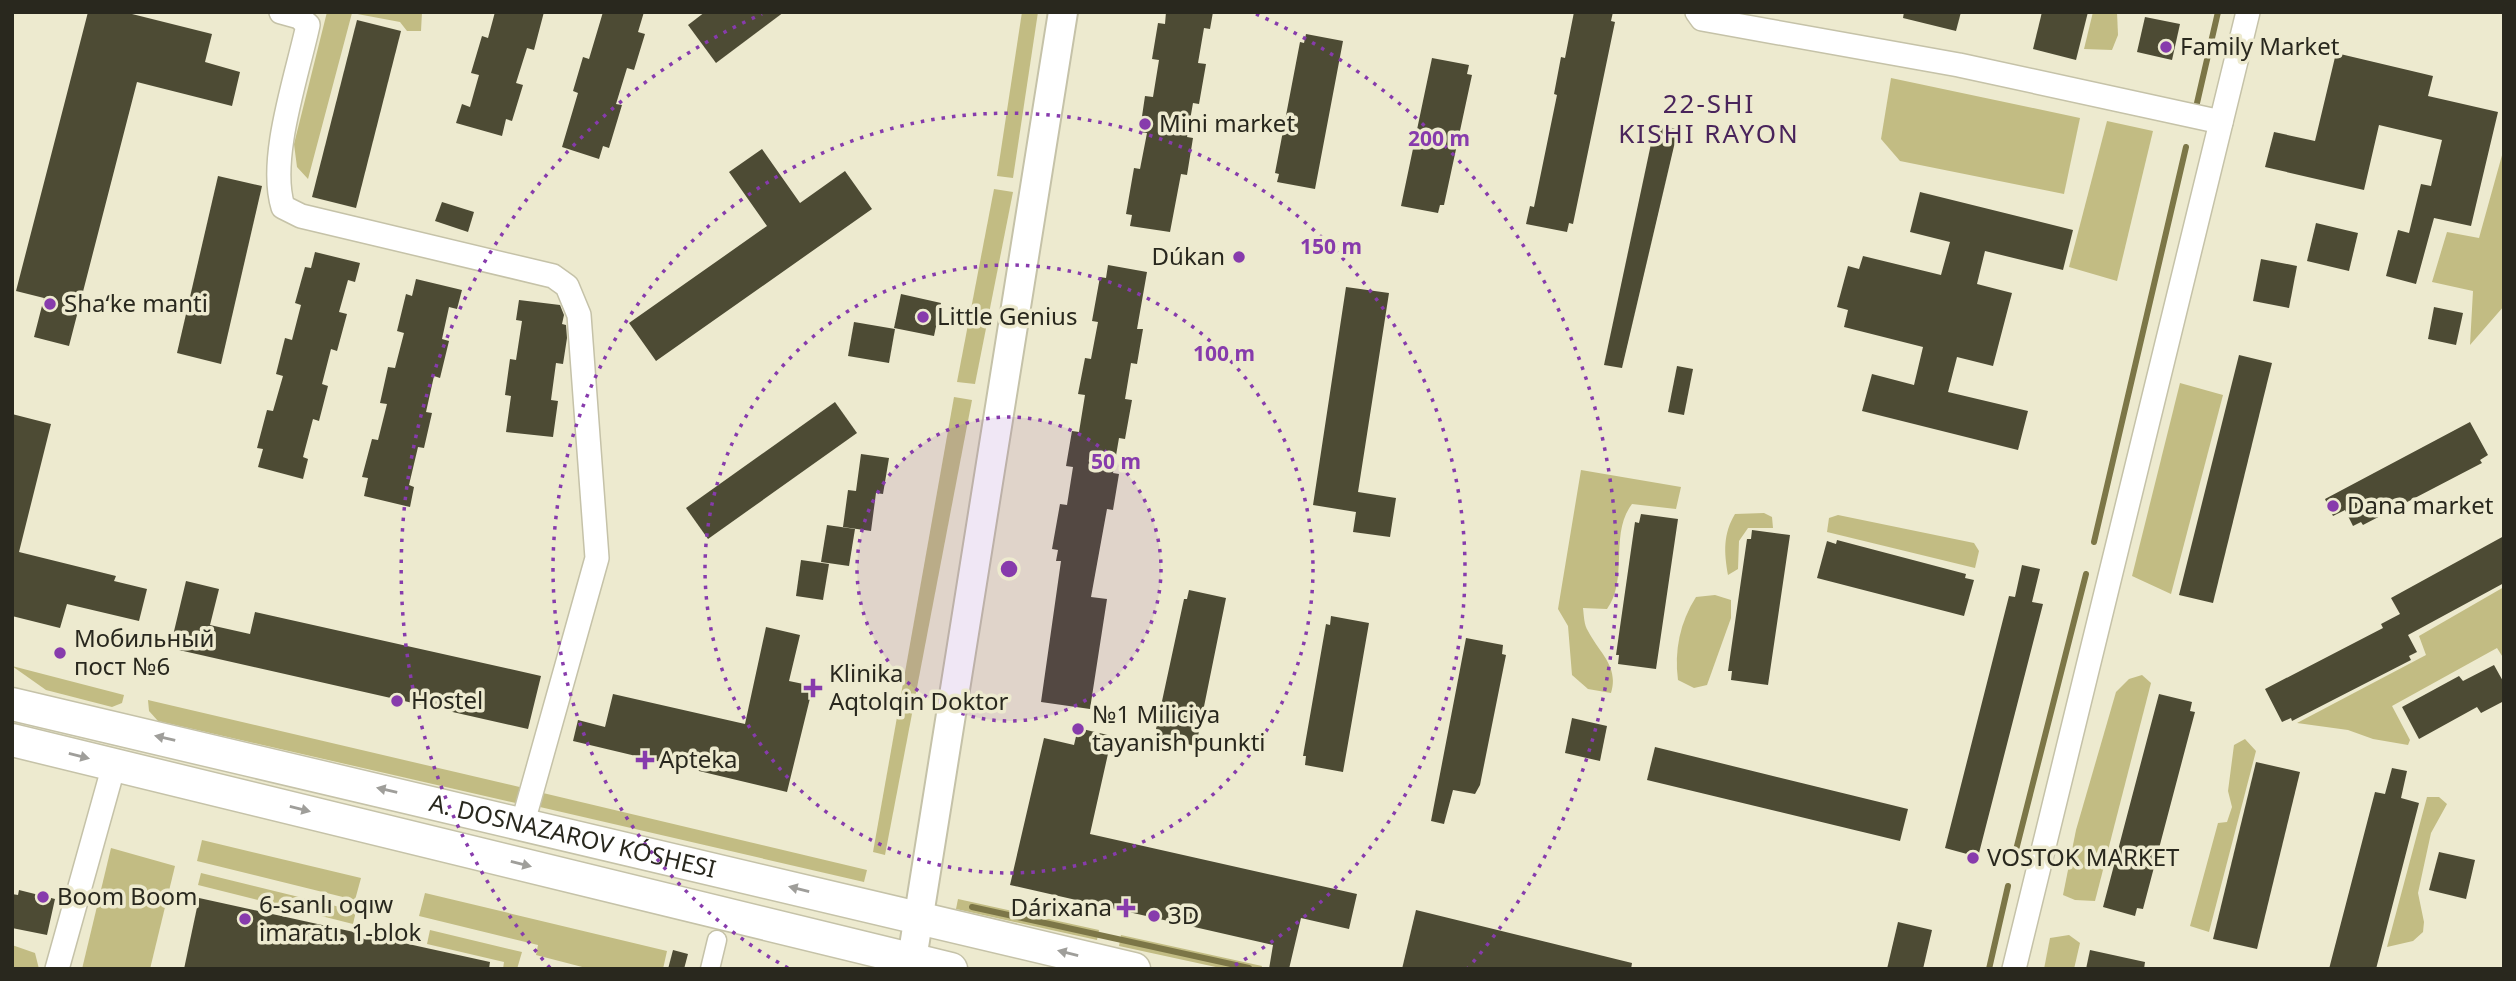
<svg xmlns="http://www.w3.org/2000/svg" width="2516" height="981" font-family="'Noto Sans',sans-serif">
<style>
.green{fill:#c2bc83}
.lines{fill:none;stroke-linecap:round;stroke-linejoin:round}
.stream{stroke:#7c7647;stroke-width:6}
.building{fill:#4d4b34}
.pedestrian-casing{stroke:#c5c2a8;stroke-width:21}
.minor-casing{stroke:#c5c2a8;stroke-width:26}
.tertiary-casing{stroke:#c5c2a8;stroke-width:32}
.secondary-casing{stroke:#c5c2a8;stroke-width:35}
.pedestrian{stroke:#fff;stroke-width:18}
.minor{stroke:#fff;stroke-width:23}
.tertiary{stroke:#fff;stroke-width:28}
.secondary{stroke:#fff;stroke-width:32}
.oneway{fill:#9f9e9a}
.ring{fill:none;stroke:#873bac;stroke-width:3.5;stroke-dasharray:3.5 7}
.poi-dot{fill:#873bac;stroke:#edeacf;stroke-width:2.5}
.labels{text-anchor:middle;stroke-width:7;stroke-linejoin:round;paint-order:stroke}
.poi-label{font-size:24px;fill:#29281e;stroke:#edeacf;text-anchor:start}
.street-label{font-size:24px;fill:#29281e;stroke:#edeacf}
.neighbourhood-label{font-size:26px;letter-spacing:2px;fill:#49245b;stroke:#edeacf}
.centre{fill:#873bac;stroke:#edeacf;stroke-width:3.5}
.ring-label{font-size:21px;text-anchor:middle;font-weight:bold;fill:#873bac;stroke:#edeacf;stroke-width:7;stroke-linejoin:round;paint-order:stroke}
</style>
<rect width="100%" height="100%" fill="#edeacf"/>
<g class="green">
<polygon points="327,12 422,12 421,31 407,31 400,22 352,13 308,179 297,167 294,144"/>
<polygon points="1022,12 1038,12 1013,178 997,176"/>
<polygon points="2093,12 2117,12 2118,35 2112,50 2084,49"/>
<polygon points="1891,78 2080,118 2064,194 1900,161 1881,139"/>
<polygon points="2107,121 2153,131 2117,281 2069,267"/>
<polygon points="2504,148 2504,306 2470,345 2473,291 2432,282 2447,232 2479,238"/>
<polygon points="994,189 1013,192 975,384 957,382"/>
<polygon points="2180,383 2223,395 2171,594 2132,576"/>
<polygon points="954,397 972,400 885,855 873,852"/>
<path d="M1581 470 1681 487 1676 509 1632 504C1609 534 1629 579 1607 609L1583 608C1584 616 1584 625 1588 631 1600 654 1619 666 1611 693L1588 689 1572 675 1568 626 1558 609Z"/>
<path d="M1764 513 1772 517 1773 528H1748L1739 541 1738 569 1728 575C1724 552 1723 534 1735 514Z"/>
<polygon points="1838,515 1974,543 1979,551 1975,568 1827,532 1829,518"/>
<polygon points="2504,587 2504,659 2497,648 2392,706 2410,740 2408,745 2373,739 2348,730 2297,723 2426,655 2419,636"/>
<path d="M1715 595 1731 600V618L1707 685 1694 688 1678 680C1674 651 1680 622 1696 597Z"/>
<polygon points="12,666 124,695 122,703 112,707 46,690"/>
<polygon points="2142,675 2151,683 2095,901 2075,900 2063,895 2076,830 2116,692 2129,679"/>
<polygon points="148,700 528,789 520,804 158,721 149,711"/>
<polygon points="2245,739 2256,751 2209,932 2190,926 2218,823 2227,822 2232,807 2228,791 2234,745"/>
<polygon points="543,793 867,870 864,882 540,807"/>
<polygon points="2427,797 2439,797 2447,804 2431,833 2418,893 2424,922 2423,932 2413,941 2387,947"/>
<polygon points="202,840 361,878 355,900 197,861"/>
<polygon points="111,848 175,866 150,969 82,969"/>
<polygon points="201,873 356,911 353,924 198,885"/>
<polygon points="425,893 667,951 663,969 590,969 536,955 538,945 419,916"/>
<polygon points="958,899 1099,930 1097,940 956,909"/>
<polygon points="430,930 522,952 517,969 503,969 504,962 427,944"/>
<polygon points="1121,935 1262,966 1261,969 1225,969 1119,946"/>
<polygon points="2069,935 2080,943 2074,969 2044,969 2050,938"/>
<polygon points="12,945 35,953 39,969 12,969"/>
</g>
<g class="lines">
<g class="stream">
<polyline points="2197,103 2218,12"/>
<polyline points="2094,542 2186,147"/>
<polyline points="2016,850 2086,574"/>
<polyline points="972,907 1249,968"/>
<polyline points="1989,969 2008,886"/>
</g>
</g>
<g class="building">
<polygon points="88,12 124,12 212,34 205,62 240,72 232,106 137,82 69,346 34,337 44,298 16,291"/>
<polygon points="495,12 544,12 534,50 527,48 516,83 523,85 512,121 506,119 502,136 456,123 462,104 470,107 479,75 471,73 482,36 488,38"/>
<polygon points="603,12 644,12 638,32 645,34 634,70 627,68 616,104 622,105 609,148 603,146 599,159 562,147 578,93 573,91 583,57 589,59"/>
<polygon points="705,12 784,12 716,63 688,25"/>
<polygon points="1166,12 1213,12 1210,29 1204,28 1198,63 1206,64 1199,104 1193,103 1187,137 1193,138 1187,175 1181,174 1170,232 1130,226 1132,215 1126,214 1134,168 1140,169 1147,133 1140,132 1141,123 1145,96 1153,97 1159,60 1152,59 1158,23 1165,24"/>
<polygon points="1574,12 1613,12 1611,21 1615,22 1573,224 1569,223 1567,232 1526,224 1530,206 1534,207 1557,95 1554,94 1561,57 1565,58"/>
<polygon points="1904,12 1961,12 1956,31 1903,18"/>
<polygon points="2042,12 2088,12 2076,60 2033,49"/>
<polygon points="2145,17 2180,24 2172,60 2137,52"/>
<polygon points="357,20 401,31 356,208 312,197"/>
<polygon points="1306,34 1343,41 1315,189 1277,182 1279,174 1275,173 1300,42 1304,43"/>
<polygon points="2336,53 2433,76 2428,96 2498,112 2471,226 2434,218 2416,284 2386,276 2398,230 2409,233 2421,184 2431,186 2442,140 2379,125 2364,190 2265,167 2274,132 2315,141"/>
<polygon points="1432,58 1469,65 1467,74 1472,75 1444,205 1440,205 1438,213 1401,206"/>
<polygon points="1655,125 1678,129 1622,368 1604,365"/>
<polygon points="762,149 800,203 845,171 872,209 656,361 629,323 767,226 729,172"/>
<polygon points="218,176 262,186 221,364 177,353"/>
<polygon points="1920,192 2073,230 2063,270 1985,251 1977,284 2012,293 1993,366 1957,357 1948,392 2028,411 2018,450 1862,411 1872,374 1914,385 1923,347 1844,327 1848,310 1837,307 1848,266 1859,269 1863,256 1941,275 1950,242 1910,232"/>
<polygon points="442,202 474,212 468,232 435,221"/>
<polygon points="2316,223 2358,233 2349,271 2307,261"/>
<polygon points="315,252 360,263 355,282 348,280 339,312 347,314 337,351 331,349 322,384 328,386 319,421 313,419 303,457 308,459 303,479 258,467 263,449 257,448 267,410 273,411 283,376 276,374 285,338 292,340 301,305 295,303 305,267 311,268"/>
<polygon points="2261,259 2297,266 2289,308 2253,301"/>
<polygon points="1108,265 1147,272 1137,329 1143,329 1137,364 1131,363 1125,399 1132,400 1125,439 1119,438 1113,473 1119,474 1113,510 1107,509 1091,597 1107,599 1090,709 1041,702 1061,561 1056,561 1058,550 1052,549 1060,504 1067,505 1073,467 1066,466 1072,431 1079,432 1085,395 1078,394 1085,358 1091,359 1098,322 1092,321 1100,277 1106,278"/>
<polygon points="416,279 462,290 457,309 449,307 442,339 449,341 440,378 434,376 426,412 432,413 424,448 418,447 409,485 414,487 410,507 364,496 368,478 362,477 372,439 378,440 387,404 380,403 388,367 395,368 404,333 397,331 406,294 412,296"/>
<polygon points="1346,287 1389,293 1358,492 1396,498 1390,537 1353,532 1356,512 1313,505"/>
<polygon points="901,294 941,303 934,336 894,328"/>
<polygon points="519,300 560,305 564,315 562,324 566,325 567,338 563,364 556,363 551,400 558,401 553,437 506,432 511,396 505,395 510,359 516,360 522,321 516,320"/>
<polygon points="2434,307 2463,313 2456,345 2428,339"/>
<polygon points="854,322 895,329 889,363 848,356"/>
<polygon points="2239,355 2272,363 2213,603 2179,595"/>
<polygon points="1677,366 1693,369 1684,415 1668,412"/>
<polygon points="835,402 857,433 708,539 686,508"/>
<polygon points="12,414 51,424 19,552 116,576 114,581 147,589 139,621 67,604 60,628 12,616"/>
<polygon points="2470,422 2488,455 2480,460 2482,463 2363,525 2361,522 2353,526 2345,510 2333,516 2325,499"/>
<polygon points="861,454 889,458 883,494 876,493 871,531 843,527 848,490 856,491"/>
<polygon points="1641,514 1678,519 1656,669 1618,664 1619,655 1616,655 1635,522 1639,523"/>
<polygon points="827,525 855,529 849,566 821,562"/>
<polygon points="1752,530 1790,535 1768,685 1731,680 1732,671 1728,671 1747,539 1751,539"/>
<polygon points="2504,536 2504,583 2408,635 2417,652 2409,656 2411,660 2292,721 2291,718 2282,722 2265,689 2383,628 2381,624 2400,614 2391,598"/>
<polygon points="1837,540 1966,574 1965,578 1974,580 1964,616 1817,578 1827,541 1836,544"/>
<polygon points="801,560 829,564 823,600 796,596"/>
<polygon points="2022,565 2040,569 2032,602 2043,604 1978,857 1945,848 2009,596 2015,597"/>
<polygon points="186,581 219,589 210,625 250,634 255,612 541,676 528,729 170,648"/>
<polygon points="1189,590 1226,598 1196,746 1158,738 1160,730 1156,729 1184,599 1187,599"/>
<polygon points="1331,616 1369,623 1343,772 1305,765 1306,756 1303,756 1326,624 1330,625"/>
<polygon points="766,627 800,635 789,681 813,686 787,792 573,741 578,720 605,727 613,694 745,724"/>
<polygon points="1466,638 1503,645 1502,654 1506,655 1480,785 1475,794 1453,790 1444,824 1431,821"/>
<polygon points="2494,665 2504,683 2504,701 2481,713 2477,707 2419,739 2402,707 2459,676 2463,681"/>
<polygon points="2159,694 2192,702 2190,711 2195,712 2143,909 2137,908 2135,916 2103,907"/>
<polygon points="1572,718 1607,726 1600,761 1565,753"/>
<polygon points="1078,728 1112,736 1090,834 1357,894 1349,929 1301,918 1289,969 1269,969 1273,945 1010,885 1044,738 1074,745"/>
<polygon points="1655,747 1908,809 1900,841 1647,780"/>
<polygon points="2256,762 2300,772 2257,949 2213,939"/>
<polygon points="2392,768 2407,771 2401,798 2419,803 2376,969 2329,969 2375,792 2385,794"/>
<polygon points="2439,852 2475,860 2466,899 2429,890"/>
<polygon points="19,890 55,899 47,935 12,928 12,894 18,895"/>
<polygon points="199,898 490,962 489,969 184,969"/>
<polygon points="1416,910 1632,963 1631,969 1402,969"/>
<polygon points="1898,922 1932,930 1923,969 1887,969"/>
<polygon points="673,950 688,954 684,969 668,969"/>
<polygon points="2090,950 2145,962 2144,969 2086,969"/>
</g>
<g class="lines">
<g class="pedestrian-casing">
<polyline id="pedestrian" points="710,969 717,940"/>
</g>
<g class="minor-casing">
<g id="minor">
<path d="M281 12 299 17 308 25C297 76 268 159 283 207L301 216 553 276 567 286 579 315 597 558 523 822"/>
<polyline points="1697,12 1702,19 1959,65 2221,122"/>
<polyline points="57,969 114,765"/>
<polyline points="2014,969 2248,12"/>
</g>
</g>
<g class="tertiary-casing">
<polyline id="tertiary" points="912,959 1063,12"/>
</g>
<g class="secondary-casing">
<g id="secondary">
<path id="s1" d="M12 704 1134 969"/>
<polyline points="12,740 951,969"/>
</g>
</g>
<use href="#pedestrian" class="pedestrian"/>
<use href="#minor" class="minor"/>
<use href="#tertiary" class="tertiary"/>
<use href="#secondary" class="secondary"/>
</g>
<defs><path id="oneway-solid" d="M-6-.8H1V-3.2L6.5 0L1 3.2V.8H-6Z" transform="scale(1.75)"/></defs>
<g class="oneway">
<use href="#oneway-solid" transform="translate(165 738) rotate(-167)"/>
<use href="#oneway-solid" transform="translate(79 756) rotate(14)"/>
<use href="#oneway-solid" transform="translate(387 790) rotate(-167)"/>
<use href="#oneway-solid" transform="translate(300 809) rotate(14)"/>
<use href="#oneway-solid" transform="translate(521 864) rotate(14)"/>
<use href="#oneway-solid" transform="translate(799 889) rotate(-166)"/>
<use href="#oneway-solid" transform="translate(1068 953) rotate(-166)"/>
</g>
<circle cx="1009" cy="569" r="152" fill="#873bac" fill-opacity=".12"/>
<g class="ring">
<circle cx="1009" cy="569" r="152"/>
<circle cx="1009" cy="569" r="304"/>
<path d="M788 968A456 456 0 1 1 1230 968"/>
<path d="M550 968A608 608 0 0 1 762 14M1256 14A608 608 0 0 1 1468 968"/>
</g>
<g class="poi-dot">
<circle cx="2166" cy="47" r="7"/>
<circle cx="1145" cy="124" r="7"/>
<circle cx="1239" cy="257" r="7"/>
<circle cx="50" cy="304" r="7"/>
<circle cx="923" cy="317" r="7"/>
<circle cx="2333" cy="506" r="7"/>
<circle cx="60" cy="653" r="7"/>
<path d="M809.5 677.5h7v7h7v7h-7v7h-7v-7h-7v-7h7z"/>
<circle cx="397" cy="701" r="7"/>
<circle cx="1078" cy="729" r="7"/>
<path d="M641.5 749.5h7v7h7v7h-7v7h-7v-7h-7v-7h7z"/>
<circle cx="1973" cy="858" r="7"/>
<circle cx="43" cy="897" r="7"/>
<path d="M1122.5 897.5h7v7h7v7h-7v7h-7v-7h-7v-7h7z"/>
<circle cx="1154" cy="916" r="7"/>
<circle cx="245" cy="919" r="7"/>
</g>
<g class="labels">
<g class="poi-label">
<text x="2180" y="55">Family Market</text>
<text x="1159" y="132">Mini market</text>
<text x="1225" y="265" text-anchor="end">Dúkan</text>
<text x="64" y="312">Shaʻke manti</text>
<text x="937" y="325">Little Genius</text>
<text x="2347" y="514">Dana market</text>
<text x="74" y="647">Мобильный<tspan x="74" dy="28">пост №6</tspan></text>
<text x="829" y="682">Klinika<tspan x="829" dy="28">Aqtolqin Doktor</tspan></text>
<text x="411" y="709">Hostel</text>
<text x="1092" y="723">№1 Miliciya<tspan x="1092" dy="28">tayanish punkti</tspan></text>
<text x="659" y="768">Apteka</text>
<text x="1987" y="866">VOSTOK MARKET</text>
<text x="57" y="905">Boom Boom</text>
<text x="259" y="913">6-sanlı oqıw<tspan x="259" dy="28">imaratı. 1-blok</tspan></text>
<text x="1112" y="916" text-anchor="end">Dárixana</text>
<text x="1168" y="924">3D</text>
</g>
<g class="street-label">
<text dy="8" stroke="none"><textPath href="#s1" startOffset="576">A. DOSNAZAROV KÓSHESI</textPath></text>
</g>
<g class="neighbourhood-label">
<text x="1709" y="113">22-SHI<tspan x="1709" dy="30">KISHI RAYON</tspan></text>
</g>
</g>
<circle cx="1009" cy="569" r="10" class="centre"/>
<g class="ring-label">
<text x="1439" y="146">200 m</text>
<text x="1331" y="254">150 m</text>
<text x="1224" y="361">100 m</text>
<text x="1116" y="469">50 m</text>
</g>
<rect width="2516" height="981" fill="none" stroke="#29281e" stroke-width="28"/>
</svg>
